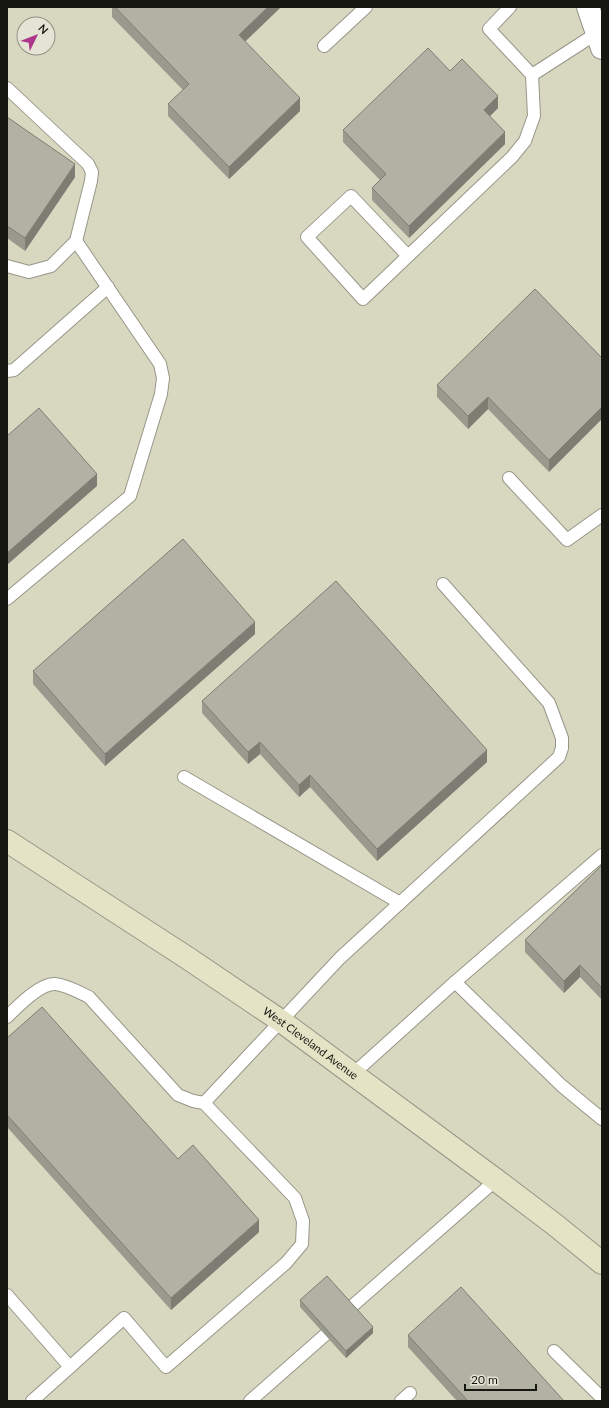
<svg xmlns="http://www.w3.org/2000/svg" width="609" height="1408" font-family="Lato,sans-serif">
<style>
.built{fill:#d8d8c1;fill-rule:evenodd}
.lines{fill:none;stroke-linecap:round;stroke-linejoin:round}
.service-casing{stroke:#969688;stroke-width:14}
.minor-casing{stroke:#969688;stroke-width:24}
.secondary-casing{stroke:#969688;stroke-width:24}
.service{stroke:#fff;stroke-width:12}
.minor{stroke:#fff;stroke-width:22}
.secondary{stroke:#e4e3c5;stroke-width:22}
.wall{fill:#99998d}
.shaded-wall{fill:#7d7d73}
.building{fill:#b2b2a4;stroke:#7d7d73}
.labels{text-anchor:middle;stroke-width:4;stroke-linejoin:round;paint-order:stroke}
.street-label{font-size:11px;fill:#171712;stroke:#e3e4d4}
</style>
<rect width="100%" height="100%" fill="#e3e4d4"/>
<path class="built" d="M7 7H602V1401H7ZM24 24H48V48H24Z"/>
<g class="lines">
<g class="service-casing">
<g id="service">
<polyline points="510,7 489,29 532,75 597,33"/>
<polyline points="324,46 366,7"/>
<polyline points="7,88 88,164 92,172 91,181 76,241 51,266 29,272 7,266"/>
<polyline points="408,256 351,196 307,237 363,299 512,157 525,141 534,116 532,75"/>
<polyline points="7,371 14,370 108,287"/>
<polyline points="509,478 567,540 602,515"/>
<polyline points="7,599 130,496 161,394 163,378 160,364 76,241"/>
<polyline points="184,777 400,903"/>
<polyline points="455,982 602,855"/>
<path d="M7 1017C17 1007 40 983 55 984 67 985 78 992 89 997L178 1095 193 1101 204 1103 295 1198 303 1221 302 1244 286 1263 166 1367 124 1318 70 1367 7 1295"/>
<polyline points="353,1074 455,982 562,1086 602,1119"/>
<polyline points="204,1103 340,958 559,757 562,748 562,738 549,703 443,584"/>
<polyline points="350,1308 496,1180"/>
<polyline points="554,1351 602,1398"/>
<polyline points="32,1401 70,1367"/>
<polyline points="250,1401 325,1335"/>
<polyline points="401,1401 410,1393"/>
</g>
</g>
<g class="minor-casing">
<polyline id="minor" points="588,7 602,48"/>
</g>
<g class="secondary-casing">
<g id="secondary">
<path id="s1" d="M7 841 186 957 281 1021 496 1180 554 1224 602 1263"/>
</g>
</g>
<use href="#service" class="service"/>
<use href="#minor" class="minor"/>
<use href="#secondary" class="secondary"/>
</g>
<g class="wall">
<polygon points="112,7 281,7 245,42 300,111 229,179 168,116 168,104 183,90 112,17"/>
<polygon points="450,71 498,108 490,116 505,144 409,238 372,200 372,188 380,180 343,142 343,130"/>
<polygon points="7,117 75,177 25,251 7,238"/>
<polygon points="602,358 549,472 488,409 468,429 437,397 437,385"/>
<polygon points="255,634 105,766 33,684 33,671"/>
<polygon points="202,701 487,762 377,861 310,787 299,797 260,754 248,764 202,713"/>
<polygon points="602,865 602,1000 580,977 564,993 525,952 525,940"/>
<polygon points="7,1038 178,1159 259,1232 171,1310 7,1127"/>
<polygon points="300,1300 373,1333 346,1358 300,1307"/>
<polygon points="408,1335 564,1401 457,1401 408,1347"/>
</g>
<g class="shaded-wall">
<polygon points="268,7 281,7 239,47 239,35"/>
<polygon points="498,96 498,108 484,122 484,110"/>
<polygon points="300,98 300,111 229,179 229,167"/>
<polygon points="505,132 505,144 409,238 409,226"/>
<polygon points="75,164 75,177 25,251 25,238"/>
<polygon points="488,397 488,409 468,429 468,416"/>
<polygon points="602,407 602,419 549,472 549,460"/>
<polygon points="97,474 97,486 7,565 7,553"/>
<polygon points="255,622 255,634 105,766 105,754"/>
<polygon points="260,742 260,754 248,764 248,752"/>
<polygon points="487,750 487,762 377,861 377,849"/>
<polygon points="310,775 310,787 299,797 299,785"/>
<polygon points="580,965 580,977 564,993 564,981"/>
<polygon points="259,1220 259,1232 171,1310 171,1298"/>
<polygon points="373,1327 373,1333 346,1358 346,1351"/>
</g>
<g class="building">
<polygon points="115,7 268,7 239,35 300,98 229,167 168,104 189,84"/>
<polygon points="428,48 450,71 462,59 498,96 484,110 505,132 409,226 372,188 386,174 343,130"/>
<polygon points="7,117 75,164 25,238 7,226"/>
<polygon points="535,289 602,358 602,407 549,460 488,397 468,416 437,385"/>
<polygon points="39,408 97,474 7,553 7,436"/>
<polygon points="183,539 255,622 105,754 33,671"/>
<polygon points="336,581 487,750 377,849 310,775 299,785 260,742 248,752 202,701"/>
<polygon points="602,865 602,988 580,965 564,981 525,940"/>
<polygon points="42,1007 178,1159 193,1145 259,1220 171,1298 7,1115 7,1038"/>
<polygon points="327,1276 373,1327 346,1351 300,1300"/>
<polygon points="461,1287 564,1401 468,1401 408,1335"/>
</g>
<g class="labels">
<g class="street-label">
<text dy="4" stroke="none"><textPath href="#s1" startOffset="365">West Cleveland Avenue</textPath></text>
</g>
</g>
<rect width="609" height="1408" fill="none" stroke="#171712" stroke-width="16"/>
<g transform="translate(36 36) rotate(47)"><circle r="19" fill="#e3e4d4" stroke="#919286"/>
<path d="M0-3L7 15L0 10L-7 15Z" fill="#ad358a"/>
<text y="-6" font-size="11" font-weight="bold" text-anchor="middle" fill="#171712">N</text>
</g>
<path d="M465 1384v6h71v-6" fill="none" stroke="#171712" stroke-width="2"/>
<text x="471" y="1384" font-size="12" fill="#171712" stroke="#e3e4d4" stroke-width="3" paint-order="stroke">20 m</text>
</svg>
